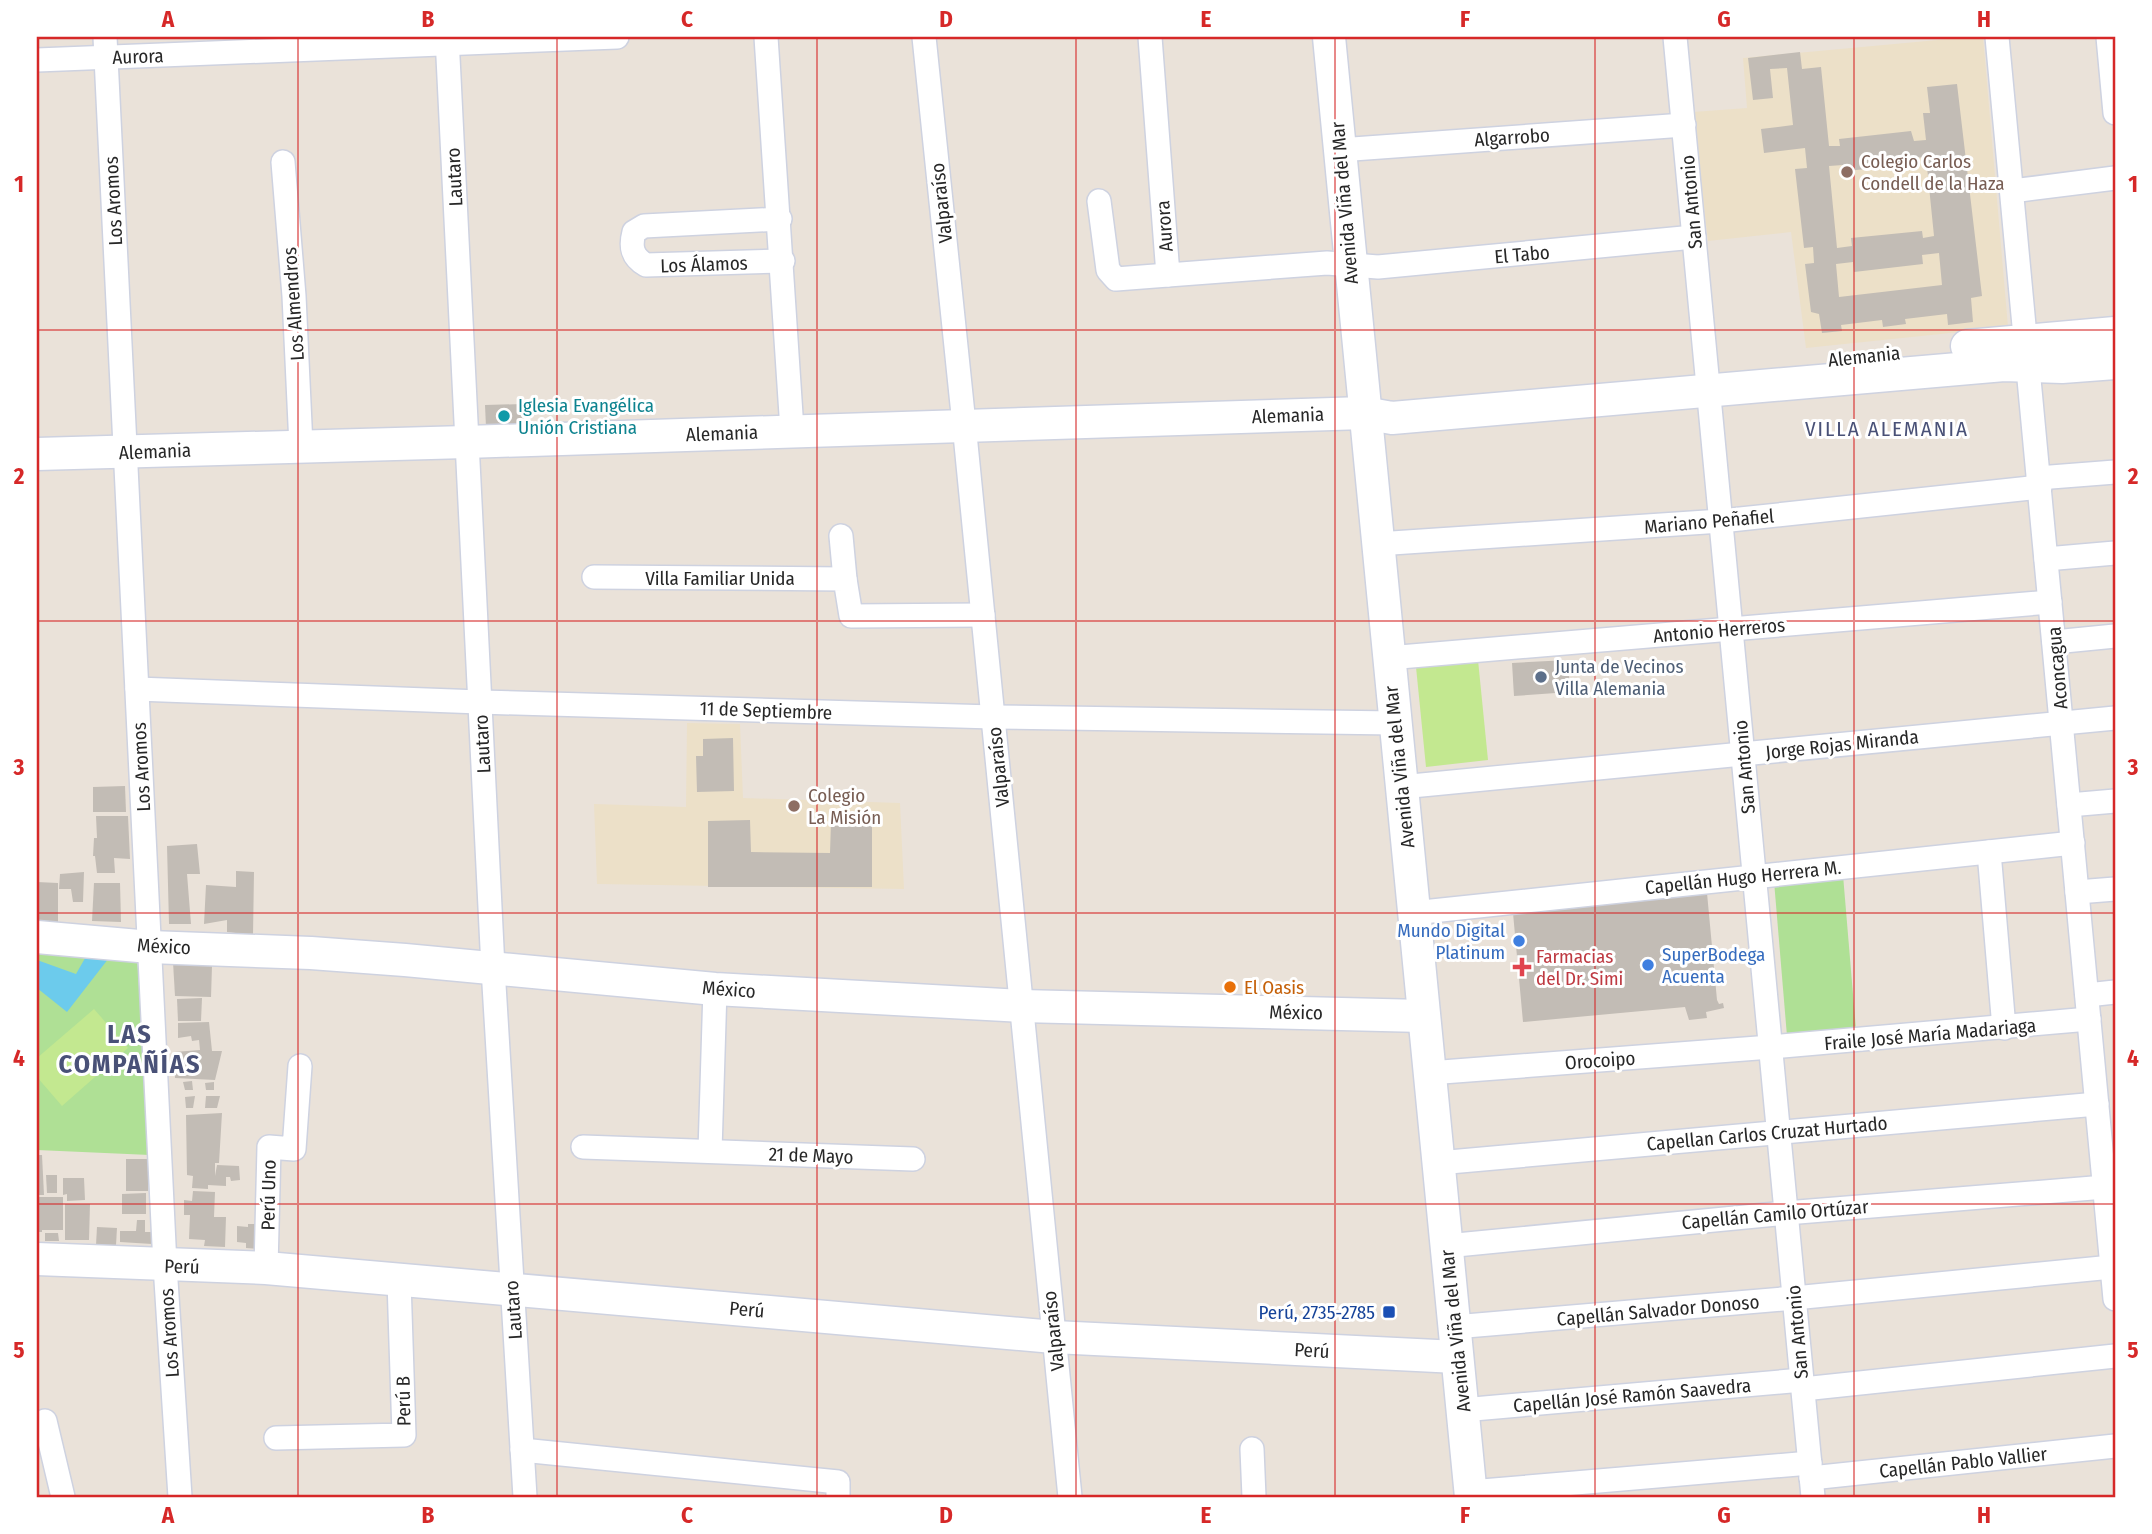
<svg xmlns="http://www.w3.org/2000/svg" width="2152" height="1534" font-family="'Fira Sans Condensed',sans-serif">
<style>
.education{fill:#ece0c8}
.green{fill:#afe095}
.pitch{fill:#c3e890}
.water{fill:#6ccbec}
.building{fill:#c2bcb5;fill-rule:evenodd}
.lines{fill:none;stroke-linecap:round;stroke-linejoin:round}
.street-casing{stroke:#ced2e0;stroke-width:26}
.secondary-casing{stroke:#ced2e0;stroke-width:35}
.street{stroke:#fff;stroke-width:23}
.secondary{stroke:#fff;stroke-width:32}
.grid{fill:none;stroke:#d62828;stroke-width:2;stroke-opacity:0.55}
.education-dot{fill:#8d6e63;stroke:#fff;stroke-width:2.5}
.culture-dot{fill:#0f9aa8;stroke:#fff;stroke-width:2.5}
.service-dot{fill:#5c6f8a;stroke:#fff;stroke-width:2.5}
.shop-dot{fill:#3f7fe0;stroke:#fff;stroke-width:2.5}
.health-dot{fill:#e0444e;stroke:#fff;stroke-width:2.5}
.food-dot{fill:#e8710a;stroke:#fff;stroke-width:2.5}
.transit-dot{fill:#1a4fb4;stroke:#fff;stroke-width:2.5}
.labels{text-anchor:middle;stroke-width:6;stroke-linejoin:round;paint-order:stroke}
.street-label{font-size:19px;fill:#272727;stroke:#fff}
.education-label{font-size:19px;fill:#785e54;stroke:#fff;text-anchor:start}
.culture-label{font-size:19px;fill:#0d838f;stroke:#fff;text-anchor:start}
.service-label{font-size:19px;fill:#4e5e75;stroke:#fff;text-anchor:start}
.shop-label{font-size:19px;fill:#366cbe;stroke:#fff;text-anchor:end}
.health-label{font-size:19px;fill:#be3a42;stroke:#fff;text-anchor:start}
.food-label{font-size:19px;fill:#c56008;stroke:#fff;text-anchor:start}
.transit-label{font-size:19px;fill:#164399;stroke:#fff;text-anchor:end}
.neighbourhood-label{font-size:21px;letter-spacing:2px;fill:#495177;stroke:#fff}
.district-label{font-size:26px;font-weight:bold;letter-spacing:2px;fill:#495177;stroke:#fff}
.neatline{fill:none;stroke:#d62828;stroke-width:2.5}
.grid-label{font-size:23px;text-anchor:middle;font-weight:bold;fill:#d62828}
</style>
<rect width="100%" height="100%" fill="#eae2d9"/>
<g class="education">
<polygon points="1970,37 1983,37 2008,327 1806,348 1791,232 1708,241 1693,112 1747,108 1743,58"/>
<polygon points="687,723 740,724 743,798 900,803 904,889 597,884 594,804 686,807"/>
</g>
<g class="green">
<polygon points="1843,875 1856,1030 1787,1036 1774,881"/>
<polygon points="37,951 137,956 150,1155 37,1150"/>
</g>
<g class="pitch">
<polygon points="1478,660 1488,760 1426,767 1416,667"/>
<polygon points="94,1009 128,1048 62,1106 37,1077 37,1058"/>
</g>
<polygon class="water" points="88,953 112,954 67,1012 37,988 37,960 76,974"/>
<g class="building">
<path d="M1800 52 1802 69 1821 67 1829 146H1840L1839 139 1911 131 1914 141 1926 140 1923 113H1930L1927 87 1957 84 1982 296 1971 298 1973 322 1948 325 1947 314 1905 319 1906 324 1883 327 1882 320 1841 325 1842 331 1822 333 1819 314 1811 312 1805 264 1814 263 1813 247 1804 248 1795 169 1807 168 1805 148 1764 153 1761 129 1793 125 1787 68 1770 69 1773 98 1753 100 1748 58ZM1926 157 1934 236 1923 238 1922 231 1851 238 1852 246 1837 248 1829 166 1843 165 1844 171 1914 165V158ZM1939 253 1942 285 1839 297 1836 264 1853 262 1854 272 1923 264 1922 255Z"/>
<polygon points="522,404 523,426 486,427 485,405"/>
<polygon points="1568,660 1570,692 1514,696 1512,663"/>
<polygon points="733,738 734,791 697,792 696,756 703,756 703,739"/>
<polygon points="125,786 126,812 93,812 93,787"/>
<polygon points="96,816 128,816 130,859 114,858 115,873 97,873 95,856 93,856 94,838 97,838"/>
<polygon points="750,820 751,852 830,853 831,822 872,822 872,887 708,887 708,821"/>
<polygon points="197,844 200,874 187,874 191,924 169,924 167,846"/>
<polygon points="236,871 254,872 253,935 227,932 227,920 204,924 206,885 236,887"/>
<polygon points="84,872 83,902 73,902 71,889 59,889 60,874"/>
<polygon points="37,882 58,883 58,923 37,922"/>
<polygon points="94,883 120,883 121,922 92,921"/>
<polygon points="1707,893 1717,1000 1719,1004 1723,1003 1724,1008 1706,1012 1707,1018 1689,1020 1685,1007 1523,1022 1513,913"/>
<polygon points="173,962 212,965 211,997 175,996"/>
<polygon points="202,998 201,1021 178,1021 177,999"/>
<polygon points="209,1022 212,1051 222,1051 215,1080 175,1078 174,1052 200,1050 199,1040 192,1041 191,1036 178,1038 178,1023"/>
<polygon points="192,1081 193,1090 185,1090 183,1082"/>
<polygon points="214,1082 214,1090 206,1090 205,1083"/>
<polygon points="195,1096 193,1108 186,1108 185,1097"/>
<polygon points="206,1096 220,1096 217,1108 205,1108"/>
<polygon points="222,1113 219,1163 215,1163 215,1176 217,1165 239,1166 240,1180 231,1181 230,1177 226,1177 226,1186 208,1185 208,1189 192,1188 193,1176 187,1175 186,1115"/>
<polygon points="37,1155 42,1155 44,1195 37,1195"/>
<rect x="126" y="1159" width="22" height="32"/>
<polygon points="46,1175 57,1175 57,1193 47,1193"/>
<polygon points="63,1178 84,1178 85,1200 67,1201 67,1194 63,1195"/>
<polygon points="193,1191 215,1192 214,1217 226,1217 225,1247 204,1246 205,1240 189,1239 190,1215 184,1215 184,1200 192,1201"/>
<polygon points="146,1193 146,1214 122,1214 122,1194"/>
<polygon points="37,1197 63,1197 63,1230 42,1230 42,1232 37,1232"/>
<polygon points="65,1204 90,1204 89,1240 65,1240"/>
<polygon points="137,1220 145,1220 145,1232 152,1232 152,1244 120,1242 120,1231 136,1231"/>
<polygon points="248,1224 260,1224 260,1249 246,1248 246,1243 237,1242 237,1226 248,1227"/>
<polygon points="97,1227 117,1228 116,1245 96,1245"/>
<polygon points="45,1233 58,1233 59,1241 45,1241"/>
</g>
<g class="lines">
<g class="street-casing">
<g id="street">
<polyline points="105,37 165,1265 180,1497"/>
<polyline points="447,37 493,968 525,1497"/>
<polyline points="766,37 792,430"/>
<polyline points="924,37 964,424 1070,1497"/>
<polyline points="1150,37 1168,275 1327,263 1378,267 1694,237"/>
<polyline points="1675,37 1813,1497"/>
<polyline points="1997,37 2115,1299"/>
<polyline points="2108,37 2115,113"/>
<polyline points="37,60 617,37"/>
<polyline points="1339,150 1684,125"/>
<polyline points="283,162 294,296 301,446"/>
<polyline points="2012,191 2115,178"/>
<polyline points="1099,201 1108,270 1116,279 1168,275"/>
<path d="M780 219 644 226 634 232C630 247 632 257 646 265L783 261"/>
<polyline points="2038,478 2115,472"/>
<polyline points="841,536 845,579"/>
<polyline points="1377,544 1721,521 2040,487"/>
<polyline points="2046,559 2115,553"/>
<polyline points="594,577 845,579 851,616 983,615"/>
<polyline points="2054,642 2115,636"/>
<polyline points="1388,658 2050,602"/>
<polyline points="137,689 480,702 993,717 1395,723"/>
<polyline points="1401,787 2115,718"/>
<polyline points="2069,805 2115,801"/>
<polyline points="1989,852 2004,1028"/>
<polyline points="2077,892 2115,889"/>
<polyline points="1413,913 2073,843"/>
<polyline points="2087,995 2115,992"/>
<polyline points="1429,1073 1771,1047 2089,1019"/>
<polyline points="583,1147 913,1159"/>
<polyline points="710,1151 715,989"/>
<polyline points="1438,1163 2097,1104"/>
<polyline points="1446,1246 1786,1213 2105,1187"/>
<polyline points="266,1268 269,1147 294,1149 300,1066"/>
<polyline points="1454,1327 1794,1298 2112,1267"/>
<polyline points="1803,1389 2115,1356"/>
<polyline points="1462,1410 1802,1380"/>
<polyline points="45,1421 63,1497"/>
<polyline points="276,1438 404,1435 399,1281"/>
<polyline points="1252,1449 1254,1497"/>
<polyline points="522,1450 838,1482 838,1497"/>
<polyline points="1811,1478 2115,1446"/>
<polyline points="1470,1492 1810,1463"/>
</g>
</g>
<g class="secondary-casing">
<g id="secondary">
<polyline points="1329,37 1471,1497"/>
<polyline points="1967,346 2115,333"/>
<polyline points="37,454 466,442 1364,413 1392,418 2004,365 2062,367 2115,363"/>
<polyline points="37,937 150,947 311,953 405,960 715,989 1021,1006 1423,1016"/>
<polyline points="37,1259 266,1268 1054,1337 1457,1357"/>
</g>
</g>
<use href="#street" class="street"/>
<use href="#secondary" class="secondary"/>
</g>
<path class="grid" d="M298 37V1497M557 37V1497M817 37V1497M1076 37V1497M1335 37V1497M1595 37V1497M1854 37V1497M37 330H2115M37 621H2115M37 913H2115M37 1204H2115"/>
<g class="education-dot">
<circle cx="1847" cy="172" r="7"/>
<circle cx="794" cy="806" r="7"/>
</g>
<circle class="culture-dot" cx="504" cy="416" r="7"/>
<circle class="service-dot" cx="1541" cy="677" r="7"/>
<g class="shop-dot">
<circle cx="1519" cy="941" r="7"/>
<circle cx="1648" cy="965" r="7"/>
</g>
<path class="health-dot" d="M1518.5 956.5h7v7h7v7h-7v7h-7v-7h-7v-7h7z"/>
<circle class="food-dot" cx="1230" cy="987" r="7"/>
<rect class="transit-dot" x="1382" y="1305" width="14" height="14" rx="3.5"/>
<g class="labels">
<g class="street-label">
<text transform="translate(138 56) rotate(-2)" y="7">Aurora</text>
<text transform="translate(1512 137) rotate(-4)" y="7">Algarrobo</text>
<text transform="translate(454 177) rotate(-93)" y="7">Lautaro</text>
<text transform="translate(113 201) rotate(-93)" y="7">Los Aromos</text>
<text transform="translate(1691 202) rotate(-95)" y="7">San Antonio</text>
<text transform="translate(941 203) rotate(-96)" y="7">Valparaíso</text>
<text transform="translate(1344 203) rotate(-95)" y="7">Avenida Viña del Mar</text>
<text transform="translate(1164 226) rotate(-94)" y="7">Aurora</text>
<text transform="translate(1522 254) rotate(-5)" y="7">El Tabo</text>
<text transform="translate(704 264) rotate(-2)" y="7">Los Álamos</text>
<text transform="translate(293 304) rotate(-94)" y="7">Los Almendros</text>
<text transform="translate(1864 356) rotate(-6)" y="7">Alemania</text>
<text transform="translate(1288 415) rotate(-2)" y="7">Alemania</text>
<text transform="translate(722 433) rotate(-2)" y="7">Alemania</text>
<text transform="translate(155 451) rotate(-2)" y="7">Alemania</text>
<text transform="translate(1709 521) rotate(-5)" y="7">Mariano Peñafiel</text>
<text x="720" y="585">Villa Familiar Unida</text>
<text transform="translate(1719 630) rotate(-5)" y="7">Antonio Herreros</text>
<text transform="translate(2057 668) rotate(-95)" y="7">Aconcagua</text>
<text transform="translate(766 710) rotate(2)" y="7">11 de Septiembre</text>
<text transform="translate(482 744) rotate(-93)" y="7">Lautaro</text>
<text transform="translate(1842 744) rotate(-6)" y="7">Jorge Rojas Miranda</text>
<text transform="translate(141 767) rotate(-93)" y="7">Los Aromos</text>
<text transform="translate(998 767) rotate(-96)" y="7">Valparaíso</text>
<text transform="translate(1399 767) rotate(-96)" y="7">Avenida Viña del Mar</text>
<text transform="translate(1744 767) rotate(-95)" y="7">San Antonio</text>
<text transform="translate(1743 877) rotate(-6)" y="7">Capellán Hugo Herrera M.</text>
<text transform="translate(164 946) rotate(3)" y="7">México</text>
<text transform="translate(729 989) rotate(4)" y="7">México</text>
<text transform="translate(1296 1012) rotate(1)" y="7">México</text>
<text transform="translate(1930 1034) rotate(-5)" y="7">Fraile José María Madariaga</text>
<text transform="translate(1600 1060) rotate(-4)" y="7">Orocoipo</text>
<text transform="translate(1767 1133) rotate(-5)" y="7">Capellan Carlos Cruzat Hurtado</text>
<text transform="translate(811 1155) rotate(2)" y="7">21 de Mayo</text>
<text transform="translate(268 1195) rotate(-89)" y="7">Perú Uno</text>
<text transform="translate(1775 1214) rotate(-5)" y="7">Capellán Camilo Ortúzar</text>
<text transform="translate(182 1266) rotate(2)" y="7">Perú</text>
<text transform="translate(747 1309) rotate(5)" y="7">Perú</text>
<text transform="translate(513 1310) rotate(-94)" y="7">Lautaro</text>
<text transform="translate(1658 1310) rotate(-5)" y="7">Capellán Salvador Donoso</text>
<text transform="translate(1053 1331) rotate(-96)" y="7">Valparaíso</text>
<text transform="translate(1455 1331) rotate(-96)" y="7">Avenida Viña del Mar</text>
<text transform="translate(1797 1332) rotate(-95)" y="7">San Antonio</text>
<text transform="translate(169 1333) rotate(-94)" y="7">Los Aromos</text>
<text transform="translate(1312 1350) rotate(3)" y="7">Perú</text>
<text transform="translate(1632 1395) rotate(-5)" y="7">Capellán José Ramón Saavedra</text>
<text transform="translate(403 1401) rotate(-91)" y="7">Perú B</text>
<text transform="translate(1963 1462) rotate(-6)" y="7">Capellán Pablo Vallier</text>
</g>
<g class="education-label">
<text x="1861" y="168">Colegio Carlos<tspan x="1861" dy="22">Condell de la Haza</tspan></text>
<text x="808" y="802">Colegio<tspan x="808" dy="22">La Misión</tspan></text>
</g>
<g class="culture-label">
<text x="518" y="412">Iglesia Evangélica<tspan x="518" dy="22">Unión Cristiana</tspan></text>
</g>
<g class="service-label">
<text x="1555" y="673">Junta de Vecinos<tspan x="1555" dy="22">Villa Alemania</tspan></text>
</g>
<g class="shop-label">
<text x="1505" y="937">Mundo Digital<tspan x="1505" dy="22">Platinum</tspan></text>
<text x="1662" y="961" text-anchor="start">SuperBodega<tspan x="1662" dy="22">Acuenta</tspan></text>
</g>
<g class="health-label">
<text x="1536" y="963">Farmacias<tspan x="1536" dy="22">del Dr. Simi</tspan></text>
</g>
<g class="food-label">
<text x="1244" y="994">El Oasis</text>
</g>
<g class="transit-label">
<text x="1375" y="1319">Perú, 2735-2785</text>
</g>
<g class="neighbourhood-label">
<text x="1887" y="436">VILLA ALEMANIA</text>
</g>
<g class="district-label">
<text x="130" y="1043">LAS<tspan x="130" dy="30">COMPAÑÍAS</tspan></text>
</g>
</g>
<rect width="2152" height="1534" fill="none" stroke="#ffffff" stroke-width="77"/>
<rect x="38" y="38" width="2076" height="1458" class="neatline"/>
<g class="grid-label">
<text x="168" y="27">A</text>
<text x="428" y="27">B</text>
<text x="687" y="27">C</text>
<text x="946" y="27">D</text>
<text x="1206" y="27">E</text>
<text x="1465" y="27">F</text>
<text x="1724" y="27">G</text>
<text x="1984" y="27">H</text>
<text x="19" y="192">1</text>
<text x="2133" y="192">1</text>
<text x="19" y="484">2</text>
<text x="2133" y="484">2</text>
<text x="19" y="775">3</text>
<text x="2133" y="775">3</text>
<text x="19" y="1066">4</text>
<text x="2133" y="1066">4</text>
<text x="19" y="1358">5</text>
<text x="2133" y="1358">5</text>
<text x="168" y="1523">A</text>
<text x="428" y="1523">B</text>
<text x="687" y="1523">C</text>
<text x="946" y="1523">D</text>
<text x="1206" y="1523">E</text>
<text x="1465" y="1523">F</text>
<text x="1724" y="1523">G</text>
<text x="1984" y="1523">H</text>
</g>
</svg>
